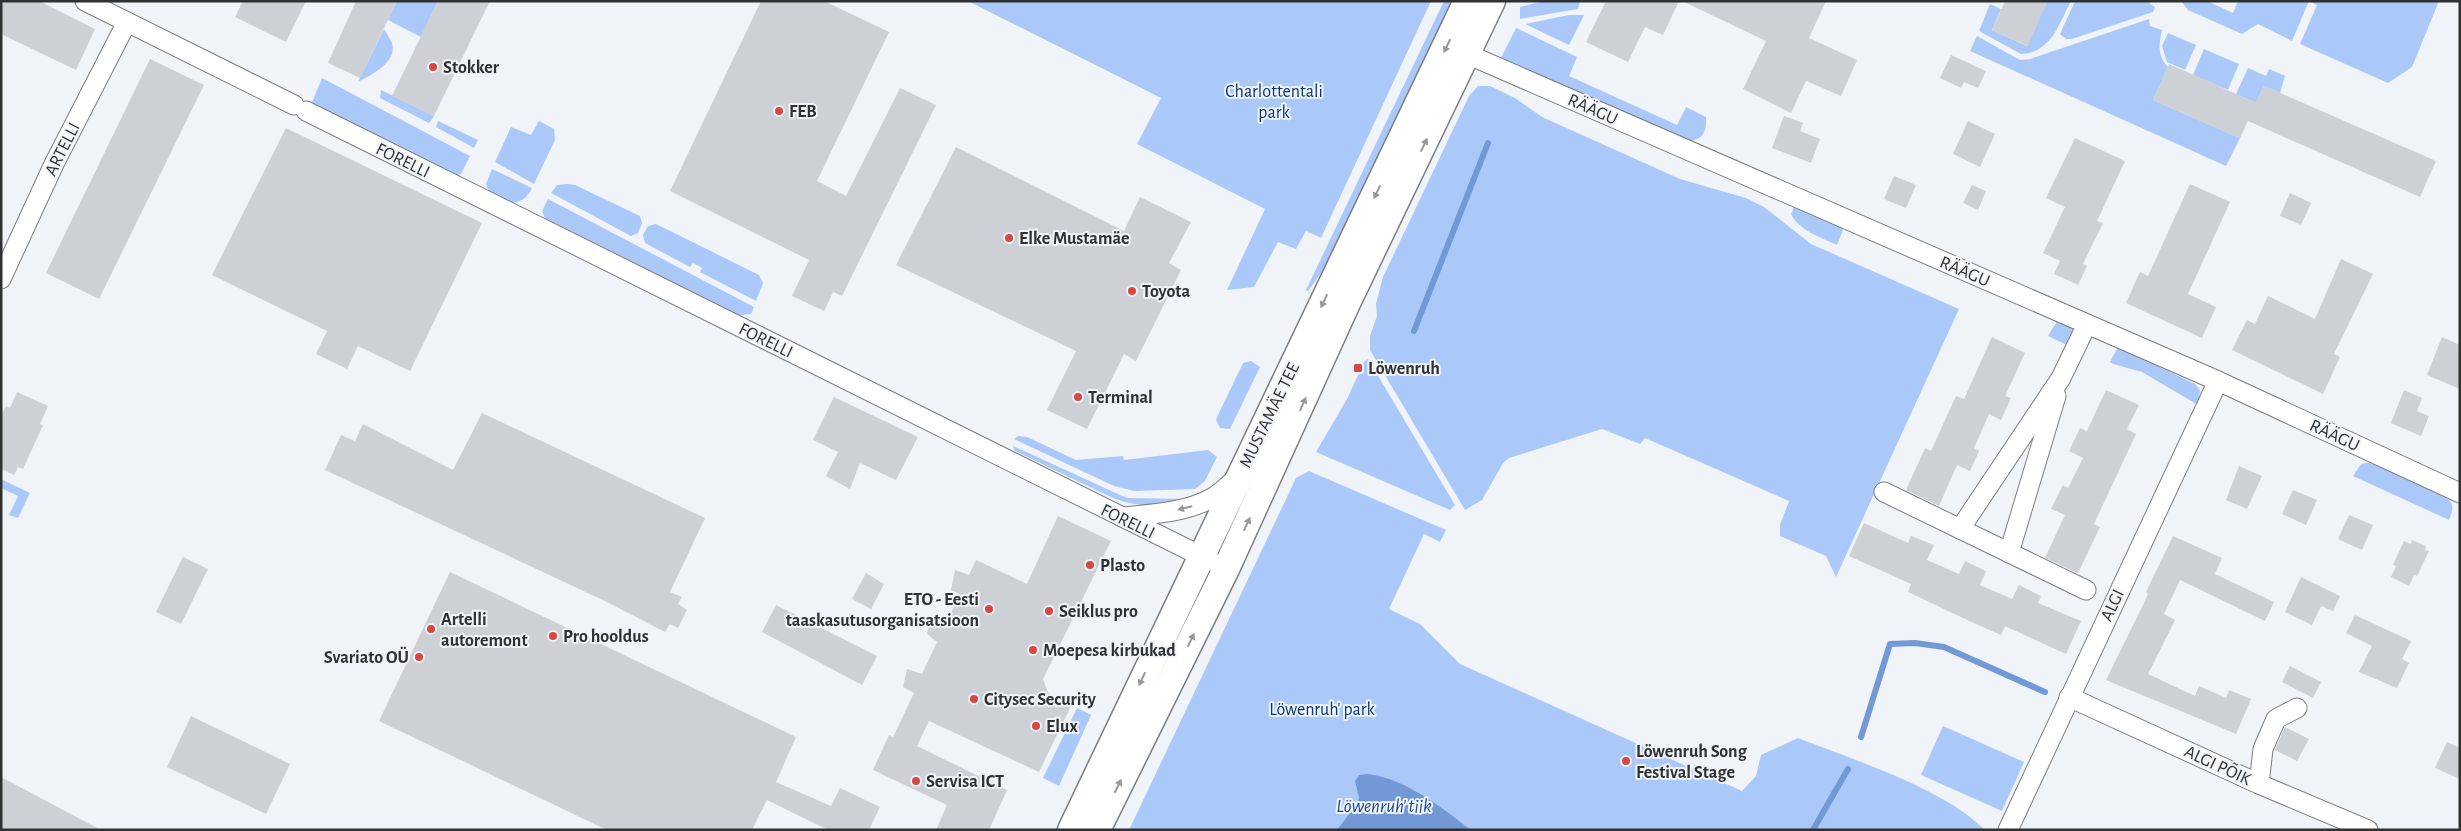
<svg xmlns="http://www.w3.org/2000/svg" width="2461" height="831" font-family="'Alegreya Sans',sans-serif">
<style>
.green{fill:#abc9f8}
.water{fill:#7299d5}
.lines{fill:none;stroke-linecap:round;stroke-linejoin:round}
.stream{stroke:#7299d5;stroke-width:6}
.building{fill:#cdd0d4}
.minor-casing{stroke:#7b7d81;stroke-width:21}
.secondary-casing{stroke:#7b7d81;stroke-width:29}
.minor{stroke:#fff;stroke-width:19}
.secondary{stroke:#fff;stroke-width:26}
.oneway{fill:#989898}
.poi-dot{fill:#d74843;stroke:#f0f3f8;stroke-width:2}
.labels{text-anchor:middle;stroke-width:4;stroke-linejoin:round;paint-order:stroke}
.poi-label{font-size:18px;font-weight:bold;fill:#303132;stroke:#f0f3f8;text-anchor:start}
.park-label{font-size:18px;fill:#04367c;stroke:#f0f3f8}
.street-label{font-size:18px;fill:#303132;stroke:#f0f3f8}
.water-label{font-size:19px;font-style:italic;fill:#17468e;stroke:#f0f3f8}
</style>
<rect width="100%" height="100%" fill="#f0f3f8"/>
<g class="green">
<polygon points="397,1 438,1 421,37 388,20"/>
<polygon points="968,1 1431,1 1321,238 1306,231 1296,249 1278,242 1254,287 1227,290 1265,209 1137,144 1161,98"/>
<polygon points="1444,1 1454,1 1335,254 1308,291 1306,290"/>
<polygon points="1543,1 1580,1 1578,9 1520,19 1520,7"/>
<path d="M2047 1H2071C2059 24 2051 53 2021 54L1979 31 1990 4 2001 9 1992 30 2027 46Z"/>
<polygon points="2075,1 2146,1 2155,7 2153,12 2072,39 2066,39 2060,34"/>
<polygon points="2181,1 2207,1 2233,13 2238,1 2309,1 2292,41 2258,24 2242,34 2188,10"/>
<polygon points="2309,1 2439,1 2412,67 2388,83 2300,44 2317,5"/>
<polygon points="1569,15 1584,15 1569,45 1525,24"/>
<path d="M2149 19 2150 26 2162 30C2159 43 2157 56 2168 67L2153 100 2240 138 2226 166 1970 51 1977 36 2020 60 2030 59Z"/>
<path d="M1516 28 1577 57 1569 76 1677 125 1686 107 1706 117C1707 132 1702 142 1685 141L1500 60Z"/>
<path d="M384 29C386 33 390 38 392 43 398 62 371 75 358 82Z"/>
<polygon points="2168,33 2196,45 2185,70 2167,62 2162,46"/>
<polygon points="2204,49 2239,64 2228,90 2193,75"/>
<polygon points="2248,68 2266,76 2269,69 2285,76 2280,93 2264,86 2256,103 2236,94"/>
<polygon points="322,78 470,156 461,174 455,176 315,108 312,102"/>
<polygon points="1478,86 1490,86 1515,98 1542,117 1680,179 1746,198 1764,207 1811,244 1959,309 1836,577 1826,556 1780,536 1780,525 1789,501 1645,438 1640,444 1602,429 1509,458 1503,463 1482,500 1465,510 1370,350 1370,336 1377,316 1376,304 1383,277 1469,96"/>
<polygon points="381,90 434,116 429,123 380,98"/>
<polygon points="438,121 478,140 474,148 436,127"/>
<polygon points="539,121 554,129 555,140 534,184 495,162 511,127 531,135"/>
<path d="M492 169 532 188C521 213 491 202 486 184Z"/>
<polygon points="567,184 575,185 640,216 642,223 638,233 631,236 551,193 557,185"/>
<polygon points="548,199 754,307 751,314 735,316 546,221 542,211"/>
<path d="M1794 207 1842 227 1843 230 1837 245C1822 238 1798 230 1791 214Z"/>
<polygon points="656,224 759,275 763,283 756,301 700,272 702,268 693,263 690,267 645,243 643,235 648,226"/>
<polygon points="2057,321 2075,330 2069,346 2048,336"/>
<polygon points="2118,347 2195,384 2200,390 2198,405 2142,372 2113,364 2110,362"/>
<polygon points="1368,359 1455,505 1450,510 1316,452 1347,399 1364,362"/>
<polygon points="1251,361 1260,367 1230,429 1220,428 1216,420 1218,415 1243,363"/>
<polygon points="1018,436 1027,437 1076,460 1123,456 1124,460 1208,450 1217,457 1205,481 1195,489 1134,491 1114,486 1014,439"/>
<path d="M1013 446 1120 495 1128 498 1188 499C1165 508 1138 507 1115 499L1015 451Z"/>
<path d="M2371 462 2448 499C2455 505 2452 512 2449 520L2353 476 2361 464Z"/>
<path d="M1309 471 1446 530 1440 542 1424 534 1389 609 1420 624 1460 664 1742 791 1756 776 1761 755 1798 738C1854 760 1943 788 1985 830H1129L1296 478Z"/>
<polygon points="1,479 30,493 18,518 9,515 18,496 1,488"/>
<polygon points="1077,708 1091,715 1059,786 1043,778"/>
<polygon points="1943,726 2024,762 2002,811 1921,775"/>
</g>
<path class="water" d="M1368 774C1406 779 1441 807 1471 830H1337L1358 802 1359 797 1355 781 1359 775Z"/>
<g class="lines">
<g class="stream">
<polyline points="1414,331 1488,143"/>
<polyline points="1861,737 1890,644 1915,643 1944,647 2045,692"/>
<polyline points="1813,830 1848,769"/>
</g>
</g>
<g class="building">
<polygon points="1,1 39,1 95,29 76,70 1,34"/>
<polygon points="243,1 306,1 286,42 235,17"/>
<polygon points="356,1 397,1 360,78 328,63"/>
<polygon points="438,1 490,1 434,116 392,96"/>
<polygon points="761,1 824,1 889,32 817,181 846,196 900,88 936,105 842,296 833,292 824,311 792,296 809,260 670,191"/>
<polygon points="1606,1 1679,1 1663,35 1645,27 1628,62 1586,42"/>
<polygon points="1682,1 1826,1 1809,38 1857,60 1841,96 1806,81 1791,113 1743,89 1766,41"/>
<polygon points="2005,1 2047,1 2028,46 1992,30"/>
<polygon points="1951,55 1986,71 1978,88 1964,82 1961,88 1940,78"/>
<polygon points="150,59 204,85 99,299 46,273"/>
<polygon points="2169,64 2256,103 2264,86 2436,161 2420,197 2248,121 2240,138 2153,100"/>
<polygon points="1784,116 1803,123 1800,131 1820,139 1811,163 1772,148"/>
<polygon points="1968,121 1995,134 1980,167 1953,154"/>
<polygon points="286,128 482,223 410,371 358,346 347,369 316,354 327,331 212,275"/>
<polygon points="2075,138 2125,161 2097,221 2103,223 2083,264 2087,266 2078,285 2054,274 2060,261 2043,253 2065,207 2046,198"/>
<polygon points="956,147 1124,231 1140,197 1191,222 1169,263 1181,270 1136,361 1124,354 1087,429 1047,410 1076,351 896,265"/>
<polygon points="1894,176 1916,185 1906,208 1884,199"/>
<polygon points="2190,184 2230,202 2188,294 2216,307 2202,338 2126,303 2140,272 2148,276"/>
<polygon points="1972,185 1986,191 1978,210 1963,203"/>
<polygon points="2290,193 2311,203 2301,225 2280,216"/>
<polygon points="2341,259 2373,274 2334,354 2340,357 2323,394 2232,350 2247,320 2255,324 2268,296 2315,319"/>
<polygon points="1992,337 2025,353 2005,396 2011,398 2001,420 1989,414 1974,448 1979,451 1970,471 1957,465 1939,506 1906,490 1925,448 1931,451 1956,396 1964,399"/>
<polygon points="2442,337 2460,345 2460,389 2427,375"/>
<polygon points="2106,390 2139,405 2127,429 2136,434 2094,524 2100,527 2078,573 2045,558 2065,515 2051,509 2063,485 2068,488 2083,458 2069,451 2080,428 2087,431"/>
<polygon points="2404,390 2422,398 2417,411 2429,416 2421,436 2391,423"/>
<polygon points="17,392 48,406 40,424 43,425 23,469 18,467 14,475 1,469 1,416 6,406 10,408"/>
<polygon points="834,397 918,437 896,480 860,463 850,489 826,476 838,452 813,440"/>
<polygon points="482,413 705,518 670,592 682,597 678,604 687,610 678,628 670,624 665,632 607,602 325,470 341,435 355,441 363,424 453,470"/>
<polygon points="2239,466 2262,476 2247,509 2226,500"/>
<polygon points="2293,490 2317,500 2306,525 2282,514"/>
<polygon points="2349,515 2373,525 2362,550 2338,539"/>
<polygon points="1058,516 1111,541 1043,679 1049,695 1071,706 1039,772 929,721 917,746 1007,790 989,830 936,830 947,805 873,770 889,735 893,737 914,693 903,687 907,669 922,674 937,642 927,634 931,618 946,623 960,594 951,590 955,570 969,575 976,560 1027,584"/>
<polygon points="1864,523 1908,543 1911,536 1934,545 1927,560 1959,574 1965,561 1986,571 1980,585 2012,599 2019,585 2041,596 2038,603 2081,621 2066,654 2005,626 2001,635 1978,625 1908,592 1911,584 1849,556"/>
<polygon points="2173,536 2222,558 2215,574 2274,602 2265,621 2180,580 2164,614 2175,620 2148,674 2195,696 2199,686 2226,698 2229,690 2251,699 2236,734 2106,680 2145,601 2148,593 2146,592"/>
<polygon points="2412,540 2426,546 2425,550 2429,551 2417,576 2414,575 2409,586 2391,577 2396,566 2393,565 2404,541 2411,544"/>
<polygon points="183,557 208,569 181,624 156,612"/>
<polygon points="450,572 796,737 776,782 831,806 840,788 880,807 869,830 828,830 767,800 752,830 607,830 379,721"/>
<polygon points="866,573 884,584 871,609 852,599"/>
<polygon points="2301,577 2340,596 2333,611 2321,606 2312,625 2285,612"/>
<polygon points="776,605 877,656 862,685 762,632"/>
<polygon points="2355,615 2411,641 2402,659 2409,663 2397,688 2359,672 2372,646 2346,633"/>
<polygon points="2290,666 2321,682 2313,698 2282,682"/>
<polygon points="191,716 290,764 266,814 167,767"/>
<polygon points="2285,727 2309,739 2297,761 2275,750"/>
<polygon points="2447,742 2460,748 2460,779 2435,768"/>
<polygon points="1,777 101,830 1,830"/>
</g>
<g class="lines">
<g class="minor-casing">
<g id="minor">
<polyline points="85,1 294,105"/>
<polyline points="1467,54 2218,381 2460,493"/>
<polyline points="306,111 1211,561"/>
<polyline points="1,279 54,164 127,22"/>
<polyline points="1884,492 2086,590"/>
<path d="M1122 517C1152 514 1184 513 1212 498 1220 494 1228 485 1236 479"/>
<polyline points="1960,529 2061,378 2087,324"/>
<polyline points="2009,553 2056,396"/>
<polyline points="2069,697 2259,784 2368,830"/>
<polyline points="2259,784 2263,749 2276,719 2297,708"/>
<polyline points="2008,830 2218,381"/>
</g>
</g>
<g class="secondary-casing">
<g id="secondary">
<polyline points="1071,830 1467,1"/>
<polyline points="1097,830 1226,569 1347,303 1492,1"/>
</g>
</g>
<use href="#minor" class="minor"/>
<use href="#secondary" class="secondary"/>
</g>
<defs><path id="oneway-solid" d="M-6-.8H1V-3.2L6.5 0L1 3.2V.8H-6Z" transform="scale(1.25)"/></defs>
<g class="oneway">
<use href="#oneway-solid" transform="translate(1447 46) rotate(115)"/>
<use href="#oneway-solid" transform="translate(1424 145) rotate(-64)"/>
<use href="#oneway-solid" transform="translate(1377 192) rotate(116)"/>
<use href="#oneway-solid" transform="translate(1324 301) rotate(116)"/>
<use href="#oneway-solid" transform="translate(1303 404) rotate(-66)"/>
<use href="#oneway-solid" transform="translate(1185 508) rotate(166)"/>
<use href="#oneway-solid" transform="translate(1247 524) rotate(-65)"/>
<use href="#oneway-solid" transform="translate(1191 640) rotate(-64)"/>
<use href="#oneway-solid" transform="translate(1142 679) rotate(115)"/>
<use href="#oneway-solid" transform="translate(1118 786) rotate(-64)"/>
</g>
<g class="poi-dot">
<circle cx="433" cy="67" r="5"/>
<circle cx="779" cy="111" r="5"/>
<circle cx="1009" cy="238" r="5"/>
<circle cx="1132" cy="291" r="5"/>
<rect x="1353" y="363" width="10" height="10" rx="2.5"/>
<circle cx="1078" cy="397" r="5"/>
<circle cx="1090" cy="565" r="5"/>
<circle cx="989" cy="609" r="5"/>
<circle cx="1049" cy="611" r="5"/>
<circle cx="431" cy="629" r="5"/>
<circle cx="553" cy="636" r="5"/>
<circle cx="1033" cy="650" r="5"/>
<circle cx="419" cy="657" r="5"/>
<circle cx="974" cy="699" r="5"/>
<circle cx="1036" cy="726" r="5"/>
<circle cx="1626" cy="761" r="5"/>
<circle cx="916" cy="781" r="5"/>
</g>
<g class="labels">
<g class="poi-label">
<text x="443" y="73">Stokker</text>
<text x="789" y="117">FEB</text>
<text x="1019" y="244">Elke Mustamäe</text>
<text x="1142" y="297">Toyota</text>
<text x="1368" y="374">Löwenruh</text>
<text x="1088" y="403">Terminal</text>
<text x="1100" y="571">Plasto</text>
<text x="979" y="605" text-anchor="end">ETO - Eesti<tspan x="979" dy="21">taaskasutusorganisatsioon</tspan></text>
<text x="1059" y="617">Seiklus pro</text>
<text x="441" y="625">Artelli<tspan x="441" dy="21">autoremont</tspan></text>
<text x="563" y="642">Pro hooldus</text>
<text x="1043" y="656">Moepesa kirbukad</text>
<text x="409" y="663" text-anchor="end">Svariato OÜ</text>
<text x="984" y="705">Citysec Security</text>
<text x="1046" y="732">Elux</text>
<text x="1636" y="757">Löwenruh Song<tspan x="1636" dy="21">Festival Stage</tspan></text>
<text x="926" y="787">Servisa ICT</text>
</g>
<g class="park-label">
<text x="1274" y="97">Charlottentali<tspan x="1274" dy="21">park</tspan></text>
<text x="1322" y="715">Löwenruh' park</text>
</g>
<g class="street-label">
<text transform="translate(1593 109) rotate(24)" y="6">RÄÄGU</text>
<text transform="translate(62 149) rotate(-63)" y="6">ARTELLI</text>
<text transform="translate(403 160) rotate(26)" y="6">FORELLI</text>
<text transform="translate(1965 271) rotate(23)" y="6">RÄÄGU</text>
<text transform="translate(766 340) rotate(26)" y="6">FORELLI</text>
<text transform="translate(1269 415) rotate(-64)" y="6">MUSTAMÄE TEE</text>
<text transform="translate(2335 435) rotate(25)" y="6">RÄÄGU</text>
<text transform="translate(1128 521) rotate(26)" y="6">FORELLI</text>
<text transform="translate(2112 605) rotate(-65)" y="6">ALGI</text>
<text transform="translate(2218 765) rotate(25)" y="6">ALGI PÕIK</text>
</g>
<g class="water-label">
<text x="1384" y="812">Löwenruh' tiik</text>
</g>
</g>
<rect width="2461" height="831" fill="none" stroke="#303132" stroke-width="5"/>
</svg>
